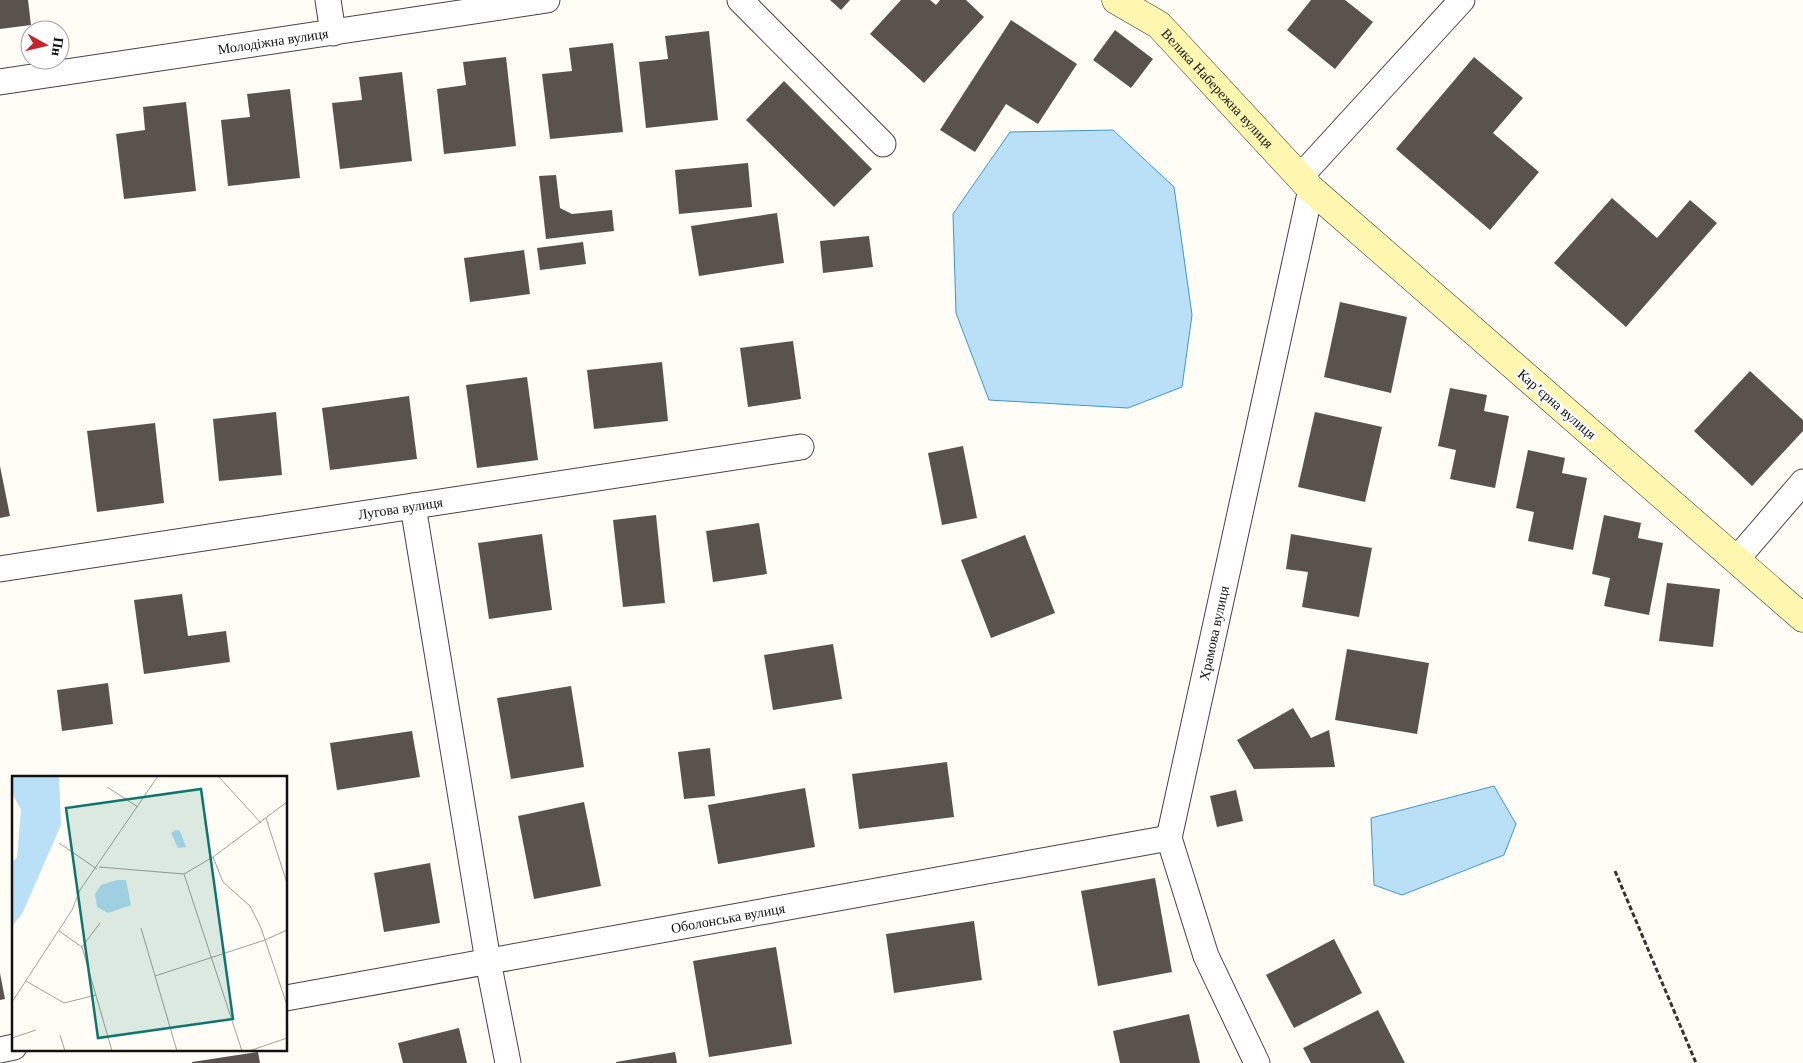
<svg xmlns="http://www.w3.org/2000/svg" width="1803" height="1063" font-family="'Times New Roman',serif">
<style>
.water{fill:#b9e0f7;stroke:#3f96cf}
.building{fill:#5a524d}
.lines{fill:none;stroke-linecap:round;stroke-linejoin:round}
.street-casing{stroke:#444;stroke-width:27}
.secondary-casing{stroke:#333;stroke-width:29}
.path{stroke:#333;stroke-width:3;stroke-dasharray:5 2.5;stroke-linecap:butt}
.street{stroke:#fff;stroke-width:25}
.secondary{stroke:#fff6b0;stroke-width:28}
.labels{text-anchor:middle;stroke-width:5;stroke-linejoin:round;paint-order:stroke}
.street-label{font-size:14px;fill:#111;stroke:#fff}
.inset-road{fill:none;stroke:#a09f9a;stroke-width:1}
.view{fill:#0f766e;fill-opacity:0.15;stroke:#0f766e;stroke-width:2.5}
.inset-edge{fill:none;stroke:#111;stroke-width:2.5}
</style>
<rect width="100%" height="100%" fill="#fffdf5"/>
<g class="water">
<polygon points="1113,130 1174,187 1192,315 1182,387 1128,408 989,400 956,313 953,214 1010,132"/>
<polygon points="1494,786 1516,824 1504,855 1402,895 1374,885 1371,818"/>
</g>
<g class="building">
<polygon points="0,0 28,0 31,25 0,29"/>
<polygon points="830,0 850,0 841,10"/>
<polygon points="901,0 930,0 936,5 940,0 966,0 984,17 924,83 870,34"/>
<polygon points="1311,0 1345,0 1373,22 1335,69 1287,30"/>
<polygon points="1011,20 1077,64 1038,124 1006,104 975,152 940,130"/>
<polygon points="1115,30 1153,59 1131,88 1093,60"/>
<polygon points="709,31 718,120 646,128 639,62 668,59 665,36"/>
<polygon points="613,43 623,132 550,139 542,74 572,71 569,48"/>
<polygon points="506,57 516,146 444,154 437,89 466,85 463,62"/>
<polygon points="1474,57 1523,98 1493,133 1539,172 1490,230 1396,149"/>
<polygon points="402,72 412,161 340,169 332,103 362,100 359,77"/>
<polygon points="784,81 872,169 834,207 746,120"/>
<polygon points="290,89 300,178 228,186 221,120 250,117 247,94"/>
<polygon points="186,102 196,191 124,199 116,134 145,130 143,107"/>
<polygon points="748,163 752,207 679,214 675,170"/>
<polygon points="556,175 560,208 572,214 612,210 614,231 546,239 539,176"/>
<polygon points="1612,198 1657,238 1690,200 1717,223 1626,327 1554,263"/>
<polygon points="777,213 784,263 699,276 691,226"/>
<polygon points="869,236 873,267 823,273 820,241"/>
<polygon points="583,242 586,264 540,270 537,248"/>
<polygon points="524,250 530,294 470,302 464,258"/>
<polygon points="1340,302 1407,317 1391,393 1324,377"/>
<polygon points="793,341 801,399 748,407 740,348"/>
<polygon points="662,362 668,421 594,429 587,370"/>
<polygon points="1750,371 1803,420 1803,431 1752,486 1694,431"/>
<polygon points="527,377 538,460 477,468 466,385"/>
<polygon points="1450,388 1487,395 1484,411 1509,416 1495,488 1450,479 1456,450 1438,446"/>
<polygon points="409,396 417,459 330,470 322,408"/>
<polygon points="276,412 282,475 219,481 213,419"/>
<polygon points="1315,412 1382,427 1365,502 1298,487"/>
<polygon points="155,423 164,503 97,512 87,431"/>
<polygon points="963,446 977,518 942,525 928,453"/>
<polygon points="1528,450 1565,458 1562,473 1587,478 1573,550 1528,541 1534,512 1516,508"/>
<polygon points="0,466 10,516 0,518"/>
<polygon points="656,515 665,603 623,607 613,520"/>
<polygon points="1604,515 1641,523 1638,538 1663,543 1649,615 1604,606 1610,578 1592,574"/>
<polygon points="759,523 767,574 713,582 706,531"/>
<polygon points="542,534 552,610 489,619 478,543"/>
<polygon points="1291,534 1372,548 1359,617 1302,607 1308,572 1286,569"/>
<polygon points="1025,535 1055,613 991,638 961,560"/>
<polygon points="1667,583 1720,589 1713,647 1659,641"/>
<polygon points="182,594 188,636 226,631 230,662 144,674 134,600"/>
<polygon points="833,644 842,699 773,710 764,655"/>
<polygon points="1347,649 1429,663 1417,734 1335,720"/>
<polygon points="108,683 113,724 62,731 57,690"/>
<polygon points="571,686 584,767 511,779 497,698"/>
<polygon points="1293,708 1311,738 1329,730 1335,767 1254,769 1237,740"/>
<polygon points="412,731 420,777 337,790 330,743"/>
<polygon points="710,748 715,796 684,799 678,752"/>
<polygon points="947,762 954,817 859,829 852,774"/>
<polygon points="805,788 815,847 718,864 708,805"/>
<polygon points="1236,790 1243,821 1217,827 1210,796"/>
<polygon points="584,802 601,886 534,899 518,816"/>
<polygon points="430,863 440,923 384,932 374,873"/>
<polygon points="1155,878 1172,972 1098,986 1081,891"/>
<polygon points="974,921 982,980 894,993 886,934"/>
<polygon points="1334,939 1362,993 1294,1028 1266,975"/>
<polygon points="776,947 792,1044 709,1057 693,961"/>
<polygon points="0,973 5,999 0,1000"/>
<polygon points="1378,1010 1405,1063 1311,1063 1303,1048"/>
<polygon points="1189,1014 1200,1063 1120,1063 1113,1031"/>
<polygon points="459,1028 467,1063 403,1063 398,1043"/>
<polygon points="258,1052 260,1063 192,1063 192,1062"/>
<polygon points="675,1052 677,1063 616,1063 616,1062"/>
</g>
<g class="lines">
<g class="street-casing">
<g id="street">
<polyline points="328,0 333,33"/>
<polyline points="740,0 883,144"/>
<path id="s1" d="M0 82 547 0"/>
<polyline points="1300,177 1462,0"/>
<polyline points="413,506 488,961 508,1063"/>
<polyline points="1736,560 1803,482"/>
<path id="s2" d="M0 569 801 447"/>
<path id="s3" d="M286 998 1169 838"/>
<polyline points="0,1050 14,1047"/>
<path id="s4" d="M1257 1063 1206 956 1169 838 1311 189"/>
</g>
</g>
<g class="secondary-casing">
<g id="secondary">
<path id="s5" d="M1116 0 1159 25 1311 189 1803 618"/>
</g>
</g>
<polyline class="path" points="1615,871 1696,1063"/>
<use href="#street" class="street"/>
<use href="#secondary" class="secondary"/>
</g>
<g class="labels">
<g class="street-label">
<text dy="5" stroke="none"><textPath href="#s1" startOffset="276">Молодіжна вулиця</textPath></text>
<text dy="5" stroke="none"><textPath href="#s5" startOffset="136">Велика Набережна вулиця</textPath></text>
<text transform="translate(1557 404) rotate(41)" y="5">Карʼєрна вулиця</text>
<text dy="5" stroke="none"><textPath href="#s2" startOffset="405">Лугова вулиця</textPath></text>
<text dy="5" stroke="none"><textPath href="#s4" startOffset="452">Храмова вулиця</textPath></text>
<text dy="5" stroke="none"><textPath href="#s3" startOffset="449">Оболонська вулиця</textPath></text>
</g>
</g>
<g transform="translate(12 776)">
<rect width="275" height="275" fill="#fffdf5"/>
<path d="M0 0H47L49 49 10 138 0 150V87L5 81 9 34 0 17ZM164 54 168 55 174 71 166 72 159 57ZM105 104H114L119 129 96 137 85 131 83 118 89 109Z" fill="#b9e0f7"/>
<path class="inset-road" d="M206 0 249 47M95 11 126 31M254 42 275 107M47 67 85 93M201 81 211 106 238 130 249 152 275 229M87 91 172 98 201 81 275 26M172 98 230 275M129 152 165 275M47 155 70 171 100 275M70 171 88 147M143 200 253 164 275 154M14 205 52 227 84 219M0 226 60 134 68 114 146 0M48 259 53 275M0 262 24 254M237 275 275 262"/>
<path class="view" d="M189 13 221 243 86 262 54 32Z"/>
<rect width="275" height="275" class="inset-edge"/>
</g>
<g transform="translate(45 45) rotate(98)"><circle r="24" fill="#ffffff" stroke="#a0a0a0"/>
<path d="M0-4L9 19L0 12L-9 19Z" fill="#c4262e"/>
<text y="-8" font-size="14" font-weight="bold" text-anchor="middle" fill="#111111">Пн</text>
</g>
</svg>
